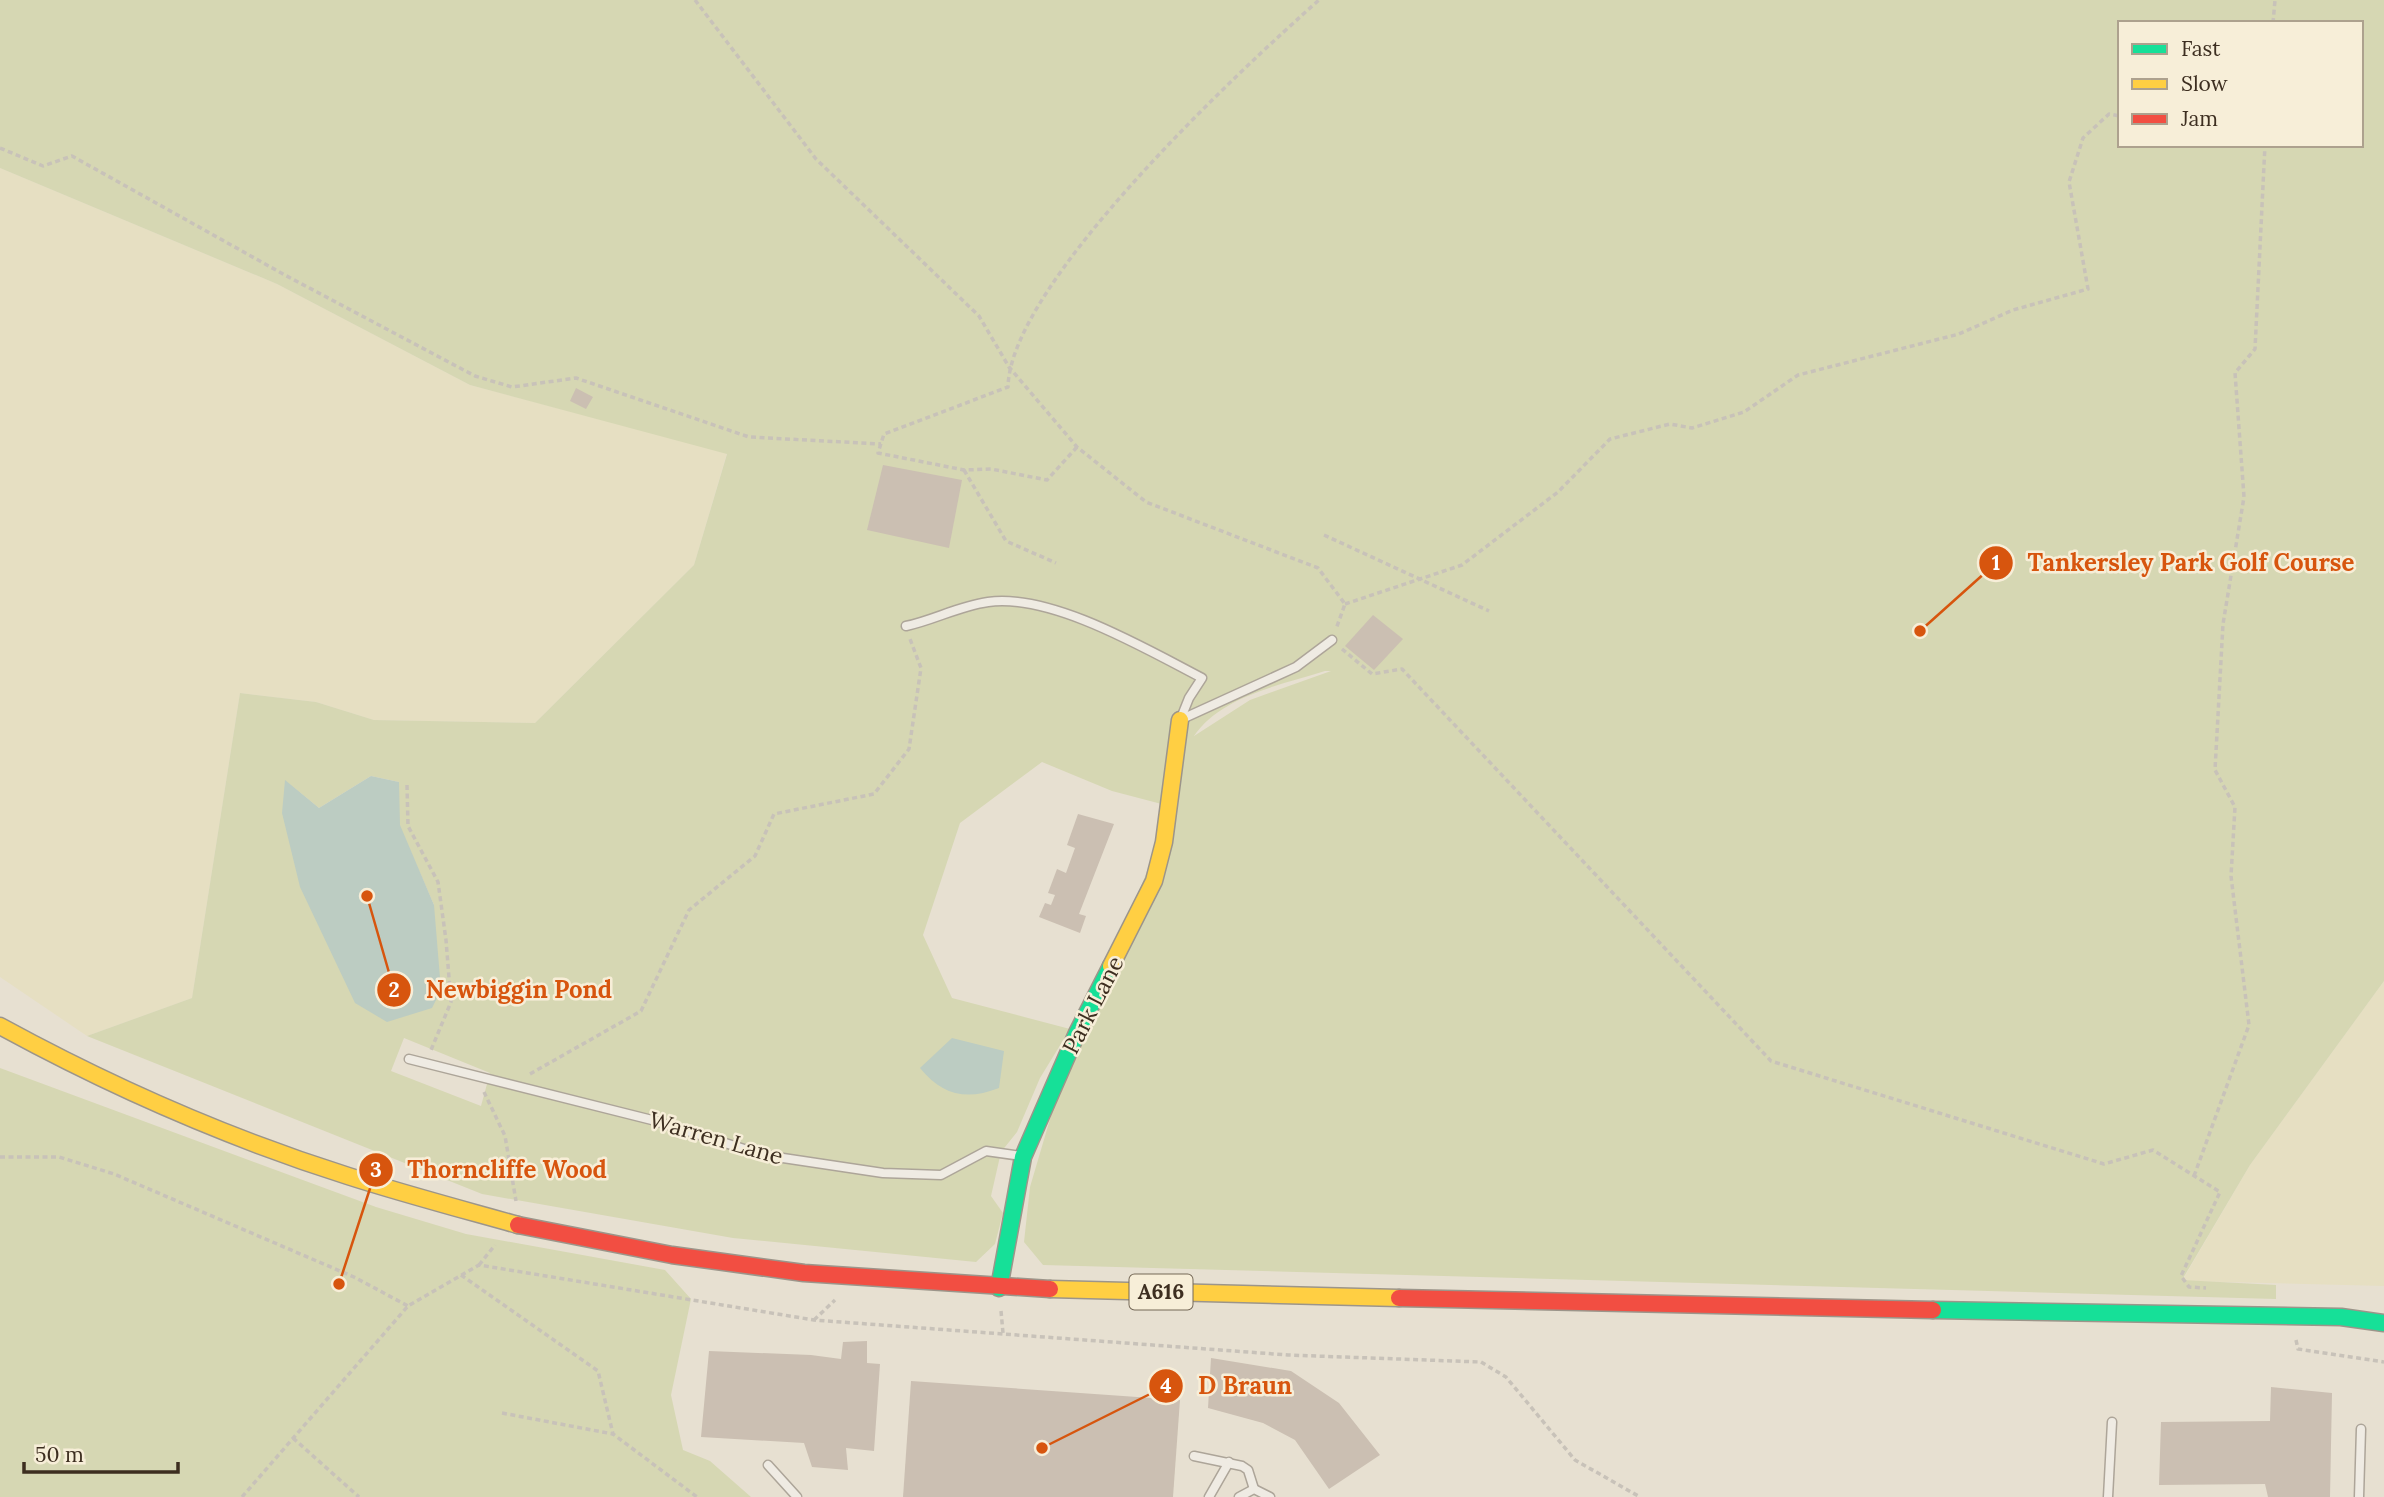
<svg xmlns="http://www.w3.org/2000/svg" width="2384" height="1497" font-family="Lora,serif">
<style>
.farmland{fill:#e6dfc2}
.green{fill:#d6d7b3;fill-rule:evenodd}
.water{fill:#bcccc2}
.building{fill:#cbbfb2}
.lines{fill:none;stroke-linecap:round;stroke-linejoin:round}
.lane-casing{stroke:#ada599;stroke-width:11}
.fast-casing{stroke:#9c958a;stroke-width:19}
.slow-casing{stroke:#9c958a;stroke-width:19}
.jam-casing{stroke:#9c958a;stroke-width:19}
.path{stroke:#c8c2b9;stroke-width:3.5;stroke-dasharray:5 3.5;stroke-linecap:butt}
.lane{stroke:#efebe3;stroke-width:8}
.fast{stroke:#16e098;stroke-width:16}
.slow{stroke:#ffcf43;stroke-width:16}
.jam{stroke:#f24e42;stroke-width:16}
.labels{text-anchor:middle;stroke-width:5;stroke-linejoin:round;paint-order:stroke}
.shield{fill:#f7eed8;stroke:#756857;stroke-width:2}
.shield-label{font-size:21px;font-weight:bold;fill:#3d2e20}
.street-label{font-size:23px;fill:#3d2e20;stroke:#f7eed8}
.leader{fill:none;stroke:#d7550e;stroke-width:2.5}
.callout-dot{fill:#d7550e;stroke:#f7eed8;stroke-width:2.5}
.mark-label{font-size:21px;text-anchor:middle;font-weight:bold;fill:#fff}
.callout-label{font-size:24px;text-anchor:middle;font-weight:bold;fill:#d7550e;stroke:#f7eed8;stroke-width:5;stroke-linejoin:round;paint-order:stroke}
</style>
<rect width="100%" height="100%" fill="#e7e0d1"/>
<g class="farmland">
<polygon points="0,168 277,284 470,385 727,453 694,565 535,723 374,720 316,702 240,693 192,998 87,1036 0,977"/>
<polygon points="2384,981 2384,1286 2182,1281 2250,1165"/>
</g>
<g class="green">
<path d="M0 0H2384V981L2250 1165 2182 1280 2276 1285V1299L1043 1265 1024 1242 1030 1187 1058 1092 1173 807 1112 791 1042 762 960 823 923 935 952 998 1070 1029 1040 1078 1017 1132 1001 1152 991 1196 1003 1213 995 1244 976 1262 733 1238 482 1194 87 1036 192 998 240 693 316 702 374 720 535 723 694 565 727 454 470 385 277 284 0 168ZM2120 23H2361V145H2120ZM1325 671H1331L1250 700 1194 736C1221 696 1281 685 1325 671ZM371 776 399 782V825L434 905 286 781 319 808ZM404 1038 490 1073 481 1106 391 1071Z"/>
<polygon points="0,1068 376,1207 466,1234 665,1270 691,1299 671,1395 683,1450 710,1461 751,1497 0,1497"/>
</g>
<g class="water">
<polygon points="371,776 399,782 400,825 434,905 441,990 432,1008 387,1022 355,1003 300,887 282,813 285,780 319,808"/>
<path d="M952 1038 1004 1051 999 1088C966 1101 942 1095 920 1068Z"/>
</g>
<g class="building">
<polygon points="576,388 593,397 586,409 570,401"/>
<polygon points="883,465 962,480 949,548 867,530"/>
<polygon points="1373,615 1403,639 1374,670 1345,646"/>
<polygon points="1078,814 1114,824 1079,914 1086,916 1080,933 1039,917 1045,903 1051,905 1055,895 1048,893 1057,869 1066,873 1075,848 1067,845"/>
<polygon points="867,1341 867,1363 880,1364 874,1451 846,1448 848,1470 812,1467 804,1443 701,1437 709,1351 811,1355 841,1359 843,1342"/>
<polygon points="1211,1358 1291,1371 1339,1403 1380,1455 1329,1489 1295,1440 1263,1423 1208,1408"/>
<polygon points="911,1381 1180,1400 1173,1497 903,1497"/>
<polygon points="2271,1387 2332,1393 2330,1497 2268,1497 2265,1484 2159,1485 2161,1422 2270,1421"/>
</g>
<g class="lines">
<g class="lane-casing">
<g id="lane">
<path d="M906 626C934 620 959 606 988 602 1051 593 1146 649 1202 678L1189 698 1181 718"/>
<polyline points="1182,719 1296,667 1332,640"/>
<polyline points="409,1059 652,1120 763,1155 883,1173 941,1175 986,1151 1021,1156"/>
<polyline points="1194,1456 1242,1466 1248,1470 1254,1489"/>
<polyline points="768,1465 797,1497"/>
<polyline points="1209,1497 1229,1462"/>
<polyline points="1239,1497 1254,1489 1270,1497"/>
<polyline points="2108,1497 2112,1422"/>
<polyline points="2359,1497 2361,1429"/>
</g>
</g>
<g class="fast-casing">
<g id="fast">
<polyline points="999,1288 1023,1157 1077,1033 1111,966"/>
<polyline points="1933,1310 2341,1317 2384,1323"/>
</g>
</g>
<g class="slow-casing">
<g id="slow">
<polyline points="1111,966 1154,881 1164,842 1180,720"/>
<path d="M0 1026C110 1086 228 1138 348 1176 404 1194 461 1209 518 1225"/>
<polyline points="1050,1289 1399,1298"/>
</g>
</g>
<g class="jam-casing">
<g id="jam">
<polyline points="518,1225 672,1255 804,1273 1050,1289"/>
<polyline points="1399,1298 1933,1310"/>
</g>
</g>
<g class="path">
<polyline points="695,0 816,159 979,316 1009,367 1077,447 1146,502 1318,568 1345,604 1336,629"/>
<polyline points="2273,23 2275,0"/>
<polyline points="0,148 43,166 72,156 283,274 475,376 512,387 576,378 749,437 881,444"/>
<path d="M1077 447 1047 480 991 469 964 470 878 453 884 434 1008 387C1010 284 1240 70 1319 0"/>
<polyline points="964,470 1006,541 1056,563"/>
<polyline points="1324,535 1489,611"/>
<polyline points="1345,604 1462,565 1558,492 1610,439 1670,424 1692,428 1744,412 1798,375 1959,334 2013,310 2088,289 2069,182 2083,138 2109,114 2120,116"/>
<polyline points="1342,649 1372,674 1402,669 1771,1061 2104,1164 2153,1150 2220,1192 2181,1276 2189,1287 2206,1288"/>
<polyline points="407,785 408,826 438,882 446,940 451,1002 431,1050"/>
<polyline points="530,1074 641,1011 689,910 755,856 774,814 874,794 909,749 921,668 910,639"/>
<polyline points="484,1092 505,1136 516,1201"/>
<polyline points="0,1157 59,1157 114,1174 354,1277 408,1306"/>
<polyline points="2194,1176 2249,1025 2231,876 2235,807 2215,770 2223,624 2244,497 2235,373 2255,349 2265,145"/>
<polyline points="479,1265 495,1245"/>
<polyline points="461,1275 598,1371 613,1434 697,1497"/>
<polyline points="1001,1311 1003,1333"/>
<polyline points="814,1320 835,1300"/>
<polyline points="2296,1340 2298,1349 2384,1362"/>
<polyline points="502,1413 613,1434"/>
<polyline points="293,1438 359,1497"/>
<polyline points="242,1497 408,1306 479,1265 814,1320 1288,1355 1481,1362 1506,1377 1575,1460 1640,1497"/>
</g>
<use href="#lane" class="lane"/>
<use href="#fast" class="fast"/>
<use href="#slow" class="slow"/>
<use href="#jam" class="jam"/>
</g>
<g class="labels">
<rect class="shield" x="1129.5" y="1274.5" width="63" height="35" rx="5"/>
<g class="shield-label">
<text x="1161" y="1299">A616</text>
</g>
<g class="street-label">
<text transform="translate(1093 1005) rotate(-63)" y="8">Park Lane</text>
<text transform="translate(716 1138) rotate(16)" y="8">Warren Lane</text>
</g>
</g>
<path class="leader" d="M1920 631L1996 563M367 896L394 990M339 1284L376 1170M1042 1448L1166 1386"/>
<g class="callout-dot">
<circle cx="1920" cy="631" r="7"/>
<circle cx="367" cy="896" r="7"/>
<circle cx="339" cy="1284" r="7"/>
<circle cx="1042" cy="1448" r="7"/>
<circle cx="1996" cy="563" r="18"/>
<circle cx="394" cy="990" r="18"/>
<circle cx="376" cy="1170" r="18"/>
<circle cx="1166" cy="1386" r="18"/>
</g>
<g class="mark-label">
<text x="1996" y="570">1</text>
<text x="394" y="997">2</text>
<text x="376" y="1177">3</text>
<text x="1166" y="1393">4</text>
</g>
<g class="callout-label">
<text x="2191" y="571">Tankersley Park Golf Course</text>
<text x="519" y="998">Newbiggin Pond</text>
<text x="507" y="1178">Thorncliffe Wood</text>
<text x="1245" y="1394">D Braun</text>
</g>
<rect x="2118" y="21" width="245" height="126" fill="#f7eed8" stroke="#ada18e" stroke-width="2"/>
<rect x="2132" y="44" width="35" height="10" fill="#16e098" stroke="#ada18e" stroke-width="2"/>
<text x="2181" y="56" font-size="21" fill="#3d2e20">Fast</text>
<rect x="2132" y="79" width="35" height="10" fill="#ffcf43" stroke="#ada18e" stroke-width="2"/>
<text x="2181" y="91" font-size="21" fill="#3d2e20">Slow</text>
<rect x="2132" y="114" width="35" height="10" fill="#f24e42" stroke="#ada18e" stroke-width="2"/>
<text x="2181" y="126" font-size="21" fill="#3d2e20">Jam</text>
<path d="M24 1462v10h154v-10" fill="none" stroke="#3d2e20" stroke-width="3.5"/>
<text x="35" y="1462" font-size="21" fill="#3d2e20" stroke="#f7eed8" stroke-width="5" paint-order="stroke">50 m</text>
</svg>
